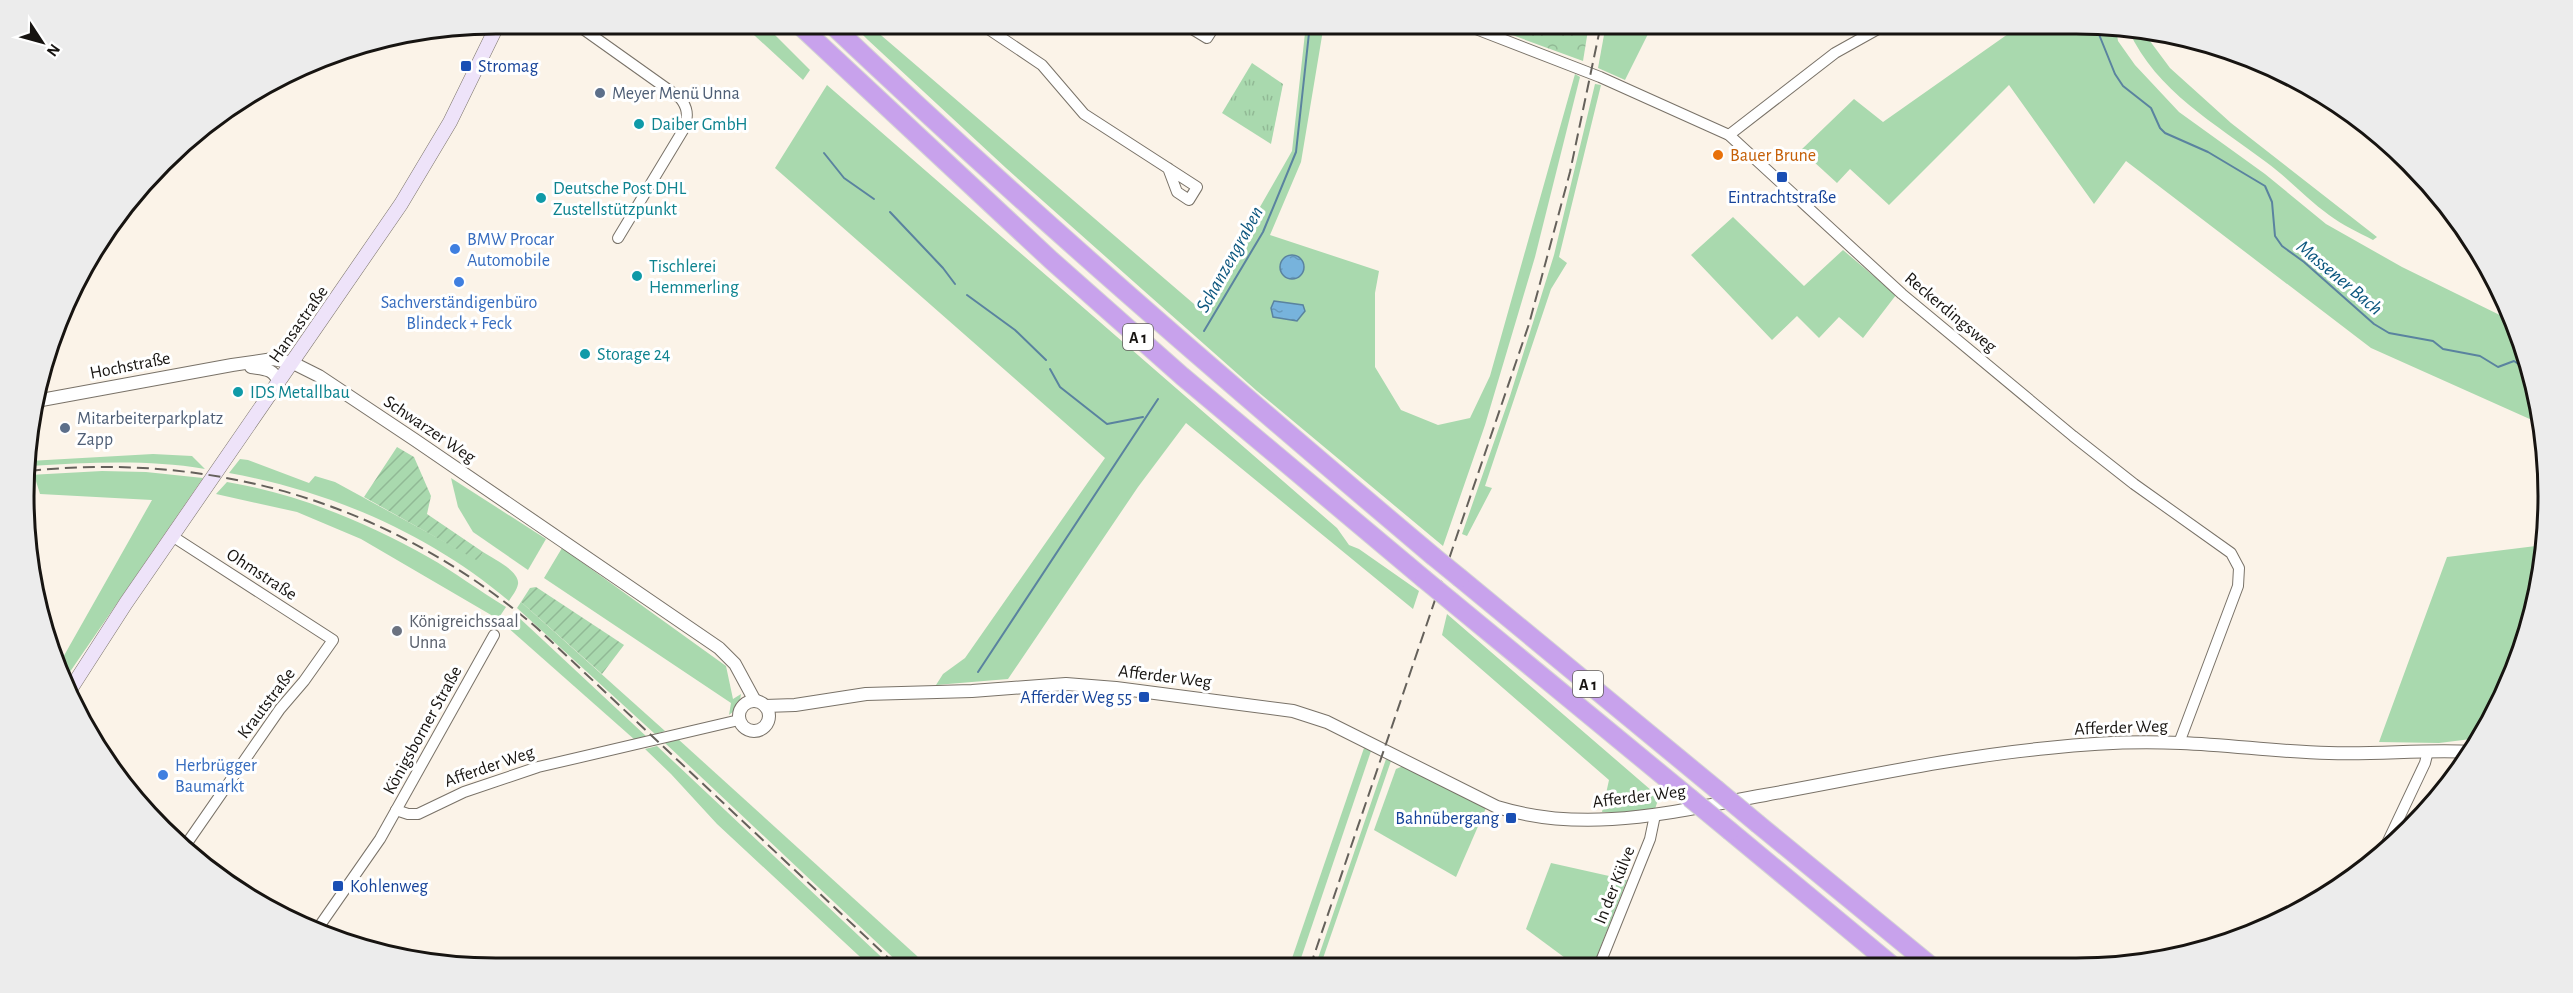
<svg xmlns="http://www.w3.org/2000/svg" width="2573" height="993" font-family="'Alegreya Sans',sans-serif">
<style>
.grass{fill:#a9d9ae}
.forest{fill:url(#forest-crowns)}
.park{fill:url(#park-tufts)}
.garden{fill:url(#garden-furrows)}
.water{fill:url(#water-ripples);stroke:#5a839f;stroke-width:1.5}
.lines{fill:none;stroke-linecap:round;stroke-linejoin:round}
.stream{stroke:#5a839f;stroke-width:2}
.minor-casing{stroke:#797268;stroke-width:12}
.tertiary-casing{stroke:#797268;stroke-width:14}
.secondary-casing{stroke:#797268;stroke-width:15}
.motorway-casing{stroke:#d5d5d4;stroke-width:20}
.minor{stroke:#fff;stroke-width:10}
.tertiary{stroke:#fff;stroke-width:12}
.secondary{stroke:#eee3f9;stroke-width:14}
.motorway{stroke:#c8a2ec;stroke-width:18}
.rail{stroke:#65615b;stroke-width:2;stroke-dasharray:12 6;stroke-linecap:butt}
.motorway-bridge-casing{stroke:#d5d5d4;stroke-width:20;stroke-linecap:butt}
.motorway-bridge{stroke:#c8a2ec;stroke-width:18}
.transit-dot{fill:#1a4fb4;stroke:#fff;stroke-width:2}
.service-dot{fill:#5c6f8a;stroke:#fff;stroke-width:2}
.culture-dot{fill:#0f9aa8;stroke:#fff;stroke-width:2}
.food-dot{fill:#e8710a;stroke:#fff;stroke-width:2}
.shop-dot{fill:#3f7fe0;stroke:#fff;stroke-width:2}
.worship-dot{fill:#6b7280;stroke:#fff;stroke-width:2}
.labels{text-anchor:middle;stroke-width:6;stroke-linejoin:round;paint-order:stroke}
.shield{fill:#fff;stroke:#5d5a58;stroke-width:1.5}
.shield-label{font-size:16px;font-weight:bold;fill:#171411}
.transit-label{font-size:18px;fill:#164399;stroke:#fff;text-anchor:start}
.service-label{font-size:18px;fill:#4e5e75;stroke:#fff;text-anchor:start}
.culture-label{font-size:18px;fill:#0d838f;stroke:#fff;text-anchor:start}
.food-label{font-size:18px;fill:#c56008;stroke:#fff;text-anchor:start}
.shop-label{font-size:18px;fill:#366cbe;stroke:#fff;text-anchor:start}
.street-label{font-size:18px;fill:#171411;stroke:#fff}
.worship-label{font-size:18px;fill:#5b616d;stroke:#fff;text-anchor:start}
.water-label{font-size:20px;font-style:italic;fill:#0d577f;stroke:#fff}
.rim{fill:none;stroke:#171411;stroke-width:3}
</style>
<defs>
<pattern id="forest-crowns" width="20" height="18" patternUnits="userSpaceOnUse" patternTransform="scale(1.5)"><rect width="20" height="18" fill="#a9d9ae"/><path d="M2 6a3 3 0 1 1 6 0M12 15a3 3 0 1 1 6 0" fill="none" stroke="#91b995"/></pattern>
<pattern id="park-tufts" width="24" height="20" patternUnits="userSpaceOnUse" patternTransform="scale(1.5)"><rect width="24" height="20" fill="#a9d9ae"/><path d="M3 7l-1-3M5 7V3M7 7l1-3M15 17l-1-3M17 17v-4M19 17l1-3" fill="none" stroke="#91b995"/></pattern>
<pattern id="garden-furrows" width="10" height="10" patternUnits="userSpaceOnUse" patternTransform="scale(1.5)"><rect width="10" height="10" fill="#a9d9ae"/><path d="M-1 1l2-2M0 10L10 0M9 11l2-2" fill="none" stroke="#91b995"/></pattern>
<pattern id="water-ripples" width="26" height="14" patternUnits="userSpaceOnUse" patternTransform="scale(1.5)"><rect width="26" height="14" fill="#77b3dc"/><path d="M2 4q2-2 4 0t4 0M15 11q2-2 4 0t4 0" fill="none" stroke="#6699bc"/></pattern>
</defs>
<rect width="100%" height="100%" fill="#fbf3e8"/>
<g class="grass">
<polygon points="742,24 764,24 810,70 803,80"/>
<polygon points="862,24 868,24 1201,310 1292,151 1306,24 1324,24 1301,162 1270,235 1379,271 1375,293 1375,367 1401,410 1438,425 1470,418 1490,376 1575,74 1580,77 1535,257 1485,425 1443,546 1257,391 1143,290 1006,168 868,40 858,30"/>
<polygon points="1606,24 1653,24 1625,80 1598,68"/>
<polygon points="2001,24 2076,24 2116,29 2118,41 2135,65 2179,112 2265,174 2326,224 2402,267 2514,322 2524,345 2543,425 2371,348 2126,161 2094,204 2009,85 1889,205 1850,169 1837,183 1801,150 1854,99 1883,122 2008,34"/>
<path d="M2129 31 2144 33 2170 68 2231 123 2377 237 2373 240C2358 232 2342 225 2329 215 2307 199 2288 178 2266 162 2216 124 2156 91 2129 31Z"/>
<polygon points="1595,84 1601,85 1559,257 1567,263 1551,289 1485,486 1492,488 1467,536 1462,534 1510,396 1554,255"/>
<polygon points="827,85 1337,528 1349,545 1359,549 1419,591 1413,609 1186,423 1138,487 1008,679 936,685 943,674 965,658 1105,458 775,168"/>
<polygon points="1733,217 1804,286 1843,250 1896,295 1863,338 1839,317 1819,338 1797,316 1772,340 1691,255"/>
<path d="M153 454 192 456 205 469C145 459 88 463 29 466V461Z"/>
<path d="M240 459 248 460 309 483 315 476 335 482 478 560 483 552C492 558 520 571 518 584 517 590 512 596 509 601 430 534 330 491 229 473Z"/>
<polygon points="102,471 146,472 203,478 63,682 57,668 152,500 40,494 35,478 30,479 29,475"/>
<polygon points="451,478 546,539 528,570 473,532 458,507"/>
<path d="M227 482C298 494 366 522 428 557 455 572 479 591 506 607L498 619 361 539 297 512 216 494Z"/>
<polygon points="2545,545 2533,619 2513,663 2511,663 2479,738 2439,743 2379,742 2447,557"/>
<path d="M562 548 726 666 733 699 741 694C740 703 736 710 729 715L731 703 544 578Z"/>
<polygon points="521,602 665,731 655,734 517,608"/>
<polygon points="514,613 647,737 635,740 506,626"/>
<polygon points="1447,614 1659,797 1654,812 1602,812 1609,780 1442,635"/>
<polygon points="678,739 917,956 926,968 904,968 665,743"/>
<polygon points="657,746 893,968 872,968 717,824 671,774 645,749"/>
<polygon points="1364,748 1371,751 1298,967 1289,967"/>
<polygon points="1386,759 1391,761 1320,967 1315,967"/>
<polygon points="1403,766 1486,808 1456,877 1374,830 1396,769"/>
<polygon points="1551,863 1627,880 1593,966 1576,966 1526,929"/>
</g>
<polygon class="forest" points="1482,24 1589,24 1583,61"/>
<polygon class="park" points="1252,63 1283,84 1271,144 1222,113"/>
<g class="garden">
<polygon points="397,447 414,457 431,496 427,514 483,552 478,561 364,497"/>
<polygon points="536,587 624,645 602,674 521,602 530,588"/>
</g>
<g class="water">
<circle cx="1292" cy="267" r="12"/>
<polygon points="1274,301 1303,305 1305,311 1297,321 1273,317 1271,308"/>
</g>
<g class="lines">
<g class="stream">
<polyline points="2096,27 2115,74 2123,86 2151,108 2160,128 2165,133 2208,152 2265,186 2272,202 2275,236 2282,246 2304,262 2374,324 2389,333 2433,341 2443,349 2480,356 2498,367 2514,361 2530,372"/>
<polyline points="824,153 844,178 874,199"/>
<polyline points="890,212 943,268 955,284"/>
<polyline points="967,295 1015,330 1046,360"/>
<polyline points="1204,331 1263,232 1296,152 1310,24"/>
<polyline points="1050,369 1060,387 1107,424 1143,417"/>
<polyline points="978,672 1158,399"/>
</g>
<g class="minor-casing">
<g id="minor">
<path d="M576 24 680 98C688 108 688 115 685 127L618 238"/>
<polyline points="981,24 1042,65 1084,114 1197,187 1189,200 1177,192 1168,168"/>
<polyline points="1184,24 1207,38 1216,24"/>
<polyline points="1463,24 1600,77 1729,135 1902,294 2073,436 2134,484 2231,553 2239,568 2238,586 2179,743"/>
<polyline points="851,25 852,24"/>
<polyline points="1729,135 1835,53 1887,24"/>
<polyline points="172,536 333,640 304,681 280,709 185,846"/>
<polyline points="396,810 408,814 418,814 464,792 538,767 739,720"/>
<polyline points="2381,856 2425,763 2428,751"/>
<polyline points="316,931 380,839 494,635"/>
<polyline points="1599,966 1650,839 1655,815"/>
</g>
</g>
<g class="tertiary-casing">
<g id="tertiary">
<path d="M251 367C264 369 274 368 279 383"/>
<polyline points="36,401 232,365 273,359 293,363 319,376 415,440 719,648 735,664 755,701"/>
<circle cx="754" cy="716" r="15"/>
<path d="M765 706 795 705 866 694 972 691 1066 684 1116 688 1293 711 1327 722 1497 807C1589 835 1674 811 1765 795 1859 778 1953 757 2048 748 2092 743 2137 741 2181 743 2231 745 2280 752 2329 753 2377 755 2425 749 2473 752"/>
</g>
</g>
<g class="secondary-casing">
<polyline id="secondary" points="68,693 126,603 401,204 450,122 498,24"/>
</g>
<g class="motorway-casing">
<g id="motorway">
<polyline points="798,24 1051,260 1182,376 1424,579"/>
<path d="M831 24C1026 209 1228 383 1433 556"/>
<polyline points="1460,578 1716,789"/>
<polyline points="1452,602 1690,798"/>
<polyline points="1758,824 1930,965"/>
<polyline points="1730,831 1893,966"/>
</g>
</g>
<use href="#minor" class="minor"/>
<use href="#tertiary" class="tertiary"/>
<use href="#secondary" class="secondary"/>
<use href="#motorway" class="motorway"/>
<g class="rail">
<path d="M29 471C217 451 393 505 537 628L899 968"/>
<polyline points="1310,967 1529,324 1570,172 1601,24"/>
</g>
<g class="motorway-bridge-casing">
<g id="motorway-bridge">
<polyline points="1433,556 1460,578"/>
<polyline points="1424,579 1452,602"/>
<polyline points="1716,789 1758,824"/>
<polyline points="1690,798 1730,831"/>
</g>
</g>
<use href="#motorway-bridge" class="motorway-bridge"/>
</g>
<g class="transit-dot">
<rect x="460" y="60" width="12" height="12" rx="3"/>
<rect x="1776" y="171" width="12" height="12" rx="3"/>
<rect x="1138" y="691" width="12" height="12" rx="3"/>
<rect x="1505" y="812" width="12" height="12" rx="3"/>
<rect x="332" y="880" width="12" height="12" rx="3"/>
</g>
<g class="service-dot">
<circle cx="600" cy="93" r="6"/>
<circle cx="65" cy="428" r="6"/>
</g>
<g class="culture-dot">
<circle cx="639" cy="124" r="6"/>
<circle cx="541" cy="198" r="6"/>
<circle cx="637" cy="276" r="6"/>
<circle cx="585" cy="354" r="6"/>
<circle cx="238" cy="392" r="6"/>
</g>
<circle class="food-dot" cx="1718" cy="155" r="6"/>
<g class="shop-dot">
<circle cx="455" cy="249" r="6"/>
<circle cx="459" cy="282" r="6"/>
<circle cx="163" cy="775" r="6"/>
</g>
<circle class="worship-dot" cx="397" cy="631" r="6"/>
<g class="labels">
<g class="shield">
<rect x="1123" y="324" width="30" height="26" rx="4.5"/>
<rect x="1573" y="671" width="30" height="26" rx="4.5"/>
</g>
<g class="shield-label">
<text x="1138" y="343">A 1</text>
<text x="1588" y="690">A 1</text>
</g>
<g class="transit-label">
<text x="478" y="72">Stromag</text>
<text x="1782" y="203" text-anchor="middle">Eintrachtstraße</text>
<text x="1132" y="703" text-anchor="end">Afferder Weg 55</text>
<text x="1499" y="824" text-anchor="end">Bahnübergang</text>
<text x="350" y="892">Kohlenweg</text>
</g>
<g class="service-label">
<text x="612" y="99">Meyer Menü Unna</text>
<text x="77" y="424">Mitarbeiterparkplatz<tspan x="77" dy="21">Zapp</tspan></text>
</g>
<g class="culture-label">
<text x="651" y="130">Daiber GmbH</text>
<text x="553" y="194">Deutsche Post DHL<tspan x="553" dy="21">Zustellstützpunkt</tspan></text>
<text x="649" y="272">Tischlerei<tspan x="649" dy="21">Hemmerling</tspan></text>
<text x="597" y="360">Storage 24</text>
<text x="250" y="398">IDS Metallbau</text>
</g>
<g class="food-label">
<text x="1730" y="161">Bauer Brune</text>
</g>
<g class="shop-label">
<text x="467" y="245">BMW Procar<tspan x="467" dy="21">Automobile</tspan></text>
<text x="459" y="308" text-anchor="middle">Sachverständigenbüro<tspan x="459" dy="21">Blindeck + Feck</tspan></text>
<text x="175" y="771">Herbrügger<tspan x="175" dy="21">Baumarkt</tspan></text>
</g>
<g class="street-label">
<text transform="translate(1951 312) rotate(40)" y="6">Reckerdingsweg</text>
<text transform="translate(298 324) rotate(-55)" y="6">Hansastraße</text>
<text transform="translate(130 365) rotate(-11)" y="6">Hochstraße</text>
<text transform="translate(430 429) rotate(34)" y="6">Schwarzer Weg</text>
<text transform="translate(262 574) rotate(33)" y="6">Ohmstraße</text>
<text transform="translate(1165 676) rotate(7)" y="6">Afferder Weg</text>
<text transform="translate(266 703) rotate(-53)" y="6">Krautstraße</text>
<text transform="translate(2121 727) rotate(-2)" y="6">Afferder Weg</text>
<text transform="translate(422 730) rotate(-61)" y="6">Königsborner Straße</text>
<text transform="translate(489 766) rotate(-19)" y="6">Afferder Weg</text>
<text transform="translate(1639 796) rotate(-7)" y="6">Afferder Weg</text>
<text transform="translate(1614 885) rotate(-68)" y="6">In der Külve</text>
</g>
<g class="worship-label">
<text x="409" y="627">Königreichssaal<tspan x="409" dy="21">Unna</tspan></text>
</g>
<g class="water-label">
<text transform="translate(1229 259) rotate(-61)" y="7">Schanzengraben</text>
<text transform="translate(2340 277) rotate(40)" y="7">Massener Bach</text>
</g>
</g>
<path d="M0 0H2573V993H0ZM496 34H2076A462 462 0 0 1 2538 496V496A462 462 0 0 1 2076 958H496A462 462 0 0 1 34 496V496A462 462 0 0 1 496 34Z" fill="#ececec" fill-rule="evenodd"/>
<path class="rim" d="M496 34H2076A462 462 0 0 1 2538 496V496A462 462 0 0 1 2076 958H496A462 462 0 0 1 34 496V496A462 462 0 0 1 496 34Z"/>
<g transform="translate(42 42) rotate(126)" stroke="#ffffff" stroke-width="4.5" paint-order="stroke">
<path d="M0-4.5L10 22L0 15L-10 22Z" fill="#171411"/>
<text y="-9" font-size="16" font-weight="bold" text-anchor="middle" fill="#171411">N</text>
</g>
</svg>
